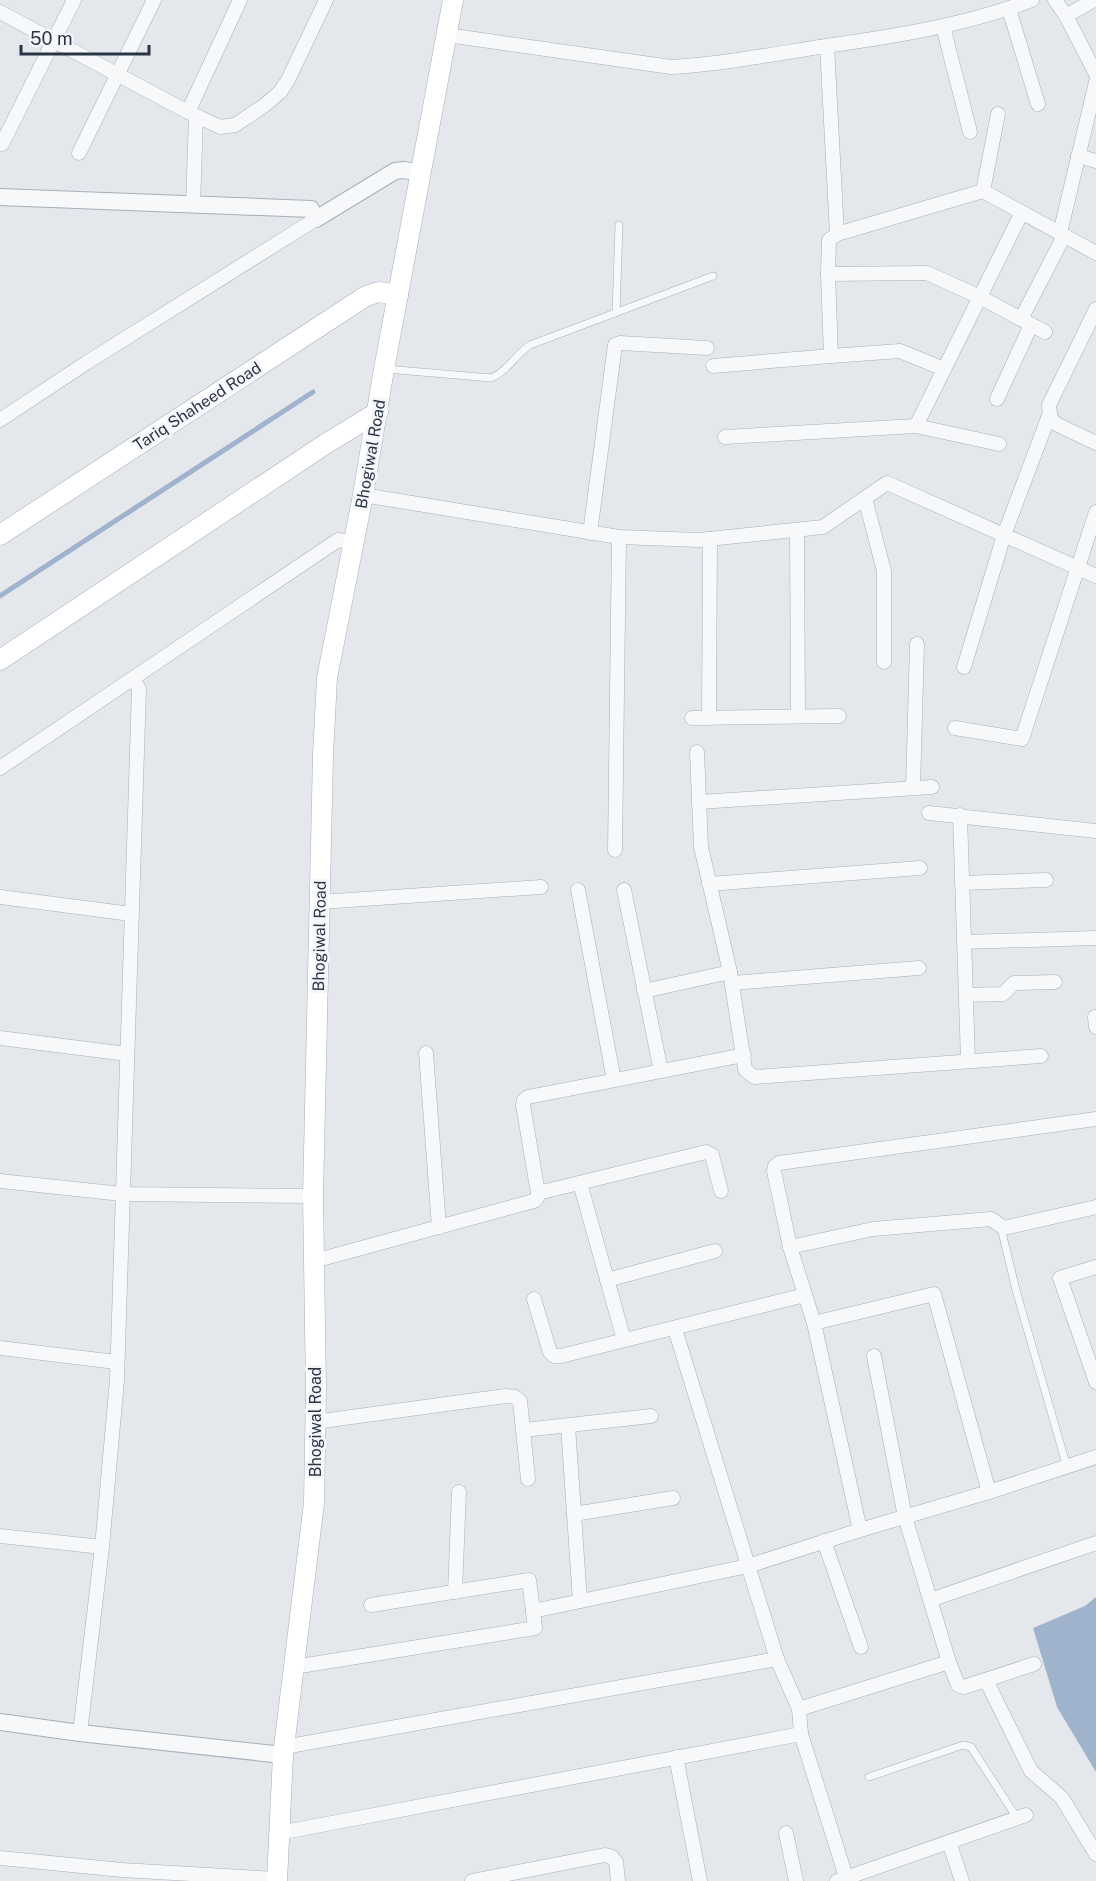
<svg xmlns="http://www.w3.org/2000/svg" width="1096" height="1881" font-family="'Public Sans',sans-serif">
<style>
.water{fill:#9fb4cc}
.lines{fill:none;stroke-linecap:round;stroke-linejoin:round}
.stream{stroke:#9fb4cc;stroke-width:5}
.service-casing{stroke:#a9aeb7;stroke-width:8}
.minor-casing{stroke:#a9aeb7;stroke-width:15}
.tertiary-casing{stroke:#a9aeb7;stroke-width:18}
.secondary-casing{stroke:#a9aeb7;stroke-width:21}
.service{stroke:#f7f8fa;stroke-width:7}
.minor{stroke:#f7f8fa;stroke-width:14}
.tertiary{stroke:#f7f8fa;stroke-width:16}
.secondary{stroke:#fff;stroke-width:20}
.labels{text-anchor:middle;stroke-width:6;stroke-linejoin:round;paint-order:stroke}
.street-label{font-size:16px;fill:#2b3445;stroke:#f4f6f9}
</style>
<rect width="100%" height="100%" fill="#e4e7ec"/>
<polygon class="water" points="1096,1597 1096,1772 1057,1707 1033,1628 1085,1606"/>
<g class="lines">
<polyline class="stream" points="0,596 313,392"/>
<g class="service-casing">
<g id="service">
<polyline points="616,313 619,225"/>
<path d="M386 369 491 378C507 372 516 354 530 345L713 276"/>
<polyline points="1001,1228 1016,1290 1067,1467"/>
<polyline points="869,1777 963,1745 971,1747 1017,1818"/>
</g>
</g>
<g class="minor-casing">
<g id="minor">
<polyline points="1055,0 1066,16 1094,0"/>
<polyline points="1009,9 1038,104"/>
<polyline points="0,12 188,112 220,127 235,125 265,105 280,92 288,80 326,0"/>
<polyline points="1066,16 1096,74"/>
<polyline points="943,26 970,132"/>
<path d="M447 35 671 67C723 64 774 54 826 46 896 36 966 25 1032 0"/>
<polyline points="827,46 837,234"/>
<polyline points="188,112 240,0"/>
<polyline points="2,144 74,0"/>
<polyline points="79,153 154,0"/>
<polyline points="1078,156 1096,161"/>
<polyline points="983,191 998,114"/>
<polyline points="193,205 196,116"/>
<polyline points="1060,233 1096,82"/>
<polyline points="828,274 927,273 980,297 1045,332"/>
<polyline points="1096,309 1049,405 1050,417 1056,424 1096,443"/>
<polyline points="1021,319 1064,236"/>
<polyline points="713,366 831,356"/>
<polyline points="944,369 900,351 831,356 828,274 829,240 837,234 983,191 1096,253"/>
<polyline points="997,399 1031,325"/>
<polyline points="0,420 86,363 316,219"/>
<polyline points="916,426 1022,212"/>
<polyline points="725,437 916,426 999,444"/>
<polyline points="363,495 619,537 699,540 823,527 887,483 1096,576"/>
<polyline points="865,498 884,571 884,662"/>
<polyline points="797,530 798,716"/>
<polyline points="590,533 615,345 620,343 707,348"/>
<polyline points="964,667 1004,535 1050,413"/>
<polyline points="692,718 839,716"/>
<polyline points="709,718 710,539"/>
<polyline points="955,728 1022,739 1096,512"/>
<polyline points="697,752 701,847 730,972"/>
<polyline points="0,768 338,540 353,542"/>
<polyline points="913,788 917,644"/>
<polyline points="699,802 932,787"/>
<polyline points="929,813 1096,831"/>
<polyline points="960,815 968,1061"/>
<polyline points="615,850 619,537"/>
<polyline points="962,883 1046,880"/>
<polyline points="709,884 920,868"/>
<polyline points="578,890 614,1080"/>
<polyline points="624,890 661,1071"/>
<polyline points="0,897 131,914"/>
<polyline points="320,902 541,887"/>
<polyline points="964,942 1096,938"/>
<polyline points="732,983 919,968"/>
<polyline points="644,991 730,972 745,1069 750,1074 755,1077 1041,1056"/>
<polyline points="966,995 1003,994 1014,983 1055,982"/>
<polyline points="1095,1017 1096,1027"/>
<polyline points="0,1038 127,1054"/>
<polyline points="426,1053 439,1227"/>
<polyline points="0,1181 122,1194 313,1196"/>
<polyline points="580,1183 624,1340"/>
<polyline points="538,1193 706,1152 712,1155 721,1191"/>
<polyline points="790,1247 873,1229 991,1219 1004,1228 1096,1207"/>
<polyline points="314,1261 534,1201 537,1198 538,1193 523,1105 524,1100 528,1097 744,1055"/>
<polyline points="1096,1267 1060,1278 1096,1382"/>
<polyline points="607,1280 715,1251"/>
<polyline points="534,1299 550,1352 554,1356 561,1356 805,1295"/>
<polyline points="814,1323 934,1294 989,1492"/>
<polyline points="675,1329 777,1659 799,1709 801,1734 846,1877"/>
<polyline points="0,1348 116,1362"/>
<polyline points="315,1422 505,1396 515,1397 520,1401 528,1479"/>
<polyline points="568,1426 580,1601"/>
<polyline points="524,1430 651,1416"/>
<polyline points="574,1514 673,1498"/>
<polyline points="860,1530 814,1323 790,1247 774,1171 775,1166 779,1163 1096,1119"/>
<polyline points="0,1536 102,1547"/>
<polyline points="824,1541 861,1647"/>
<polyline points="455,1592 459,1492"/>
<polyline points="930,1600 1096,1543"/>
<polyline points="371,1605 529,1580 533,1611"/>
<polyline points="949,1662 958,1685 964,1687 1034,1664"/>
<polyline points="294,1667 535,1628 533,1611 748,1566 860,1530 989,1492 1096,1457"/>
<polyline points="986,1680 1031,1771 1062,1798 1096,1854"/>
<polyline points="799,1709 949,1662 905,1517 874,1356"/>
<polyline points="80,1733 102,1547 117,1380 139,689 133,679"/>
<polyline points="284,1747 777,1659"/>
<polyline points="676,1757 700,1881"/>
<polyline points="279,1833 801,1734"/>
<polyline points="786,1833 796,1881"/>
<polyline points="949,1842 962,1881"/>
<polyline points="0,1858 122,1870 277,1879"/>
<polyline points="472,1881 605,1855 612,1857 616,1862 618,1881"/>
<polyline points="837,1881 1026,1815"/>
</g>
</g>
<g class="tertiary-casing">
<g id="tertiary">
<polyline points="0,197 311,209 316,219 395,171 404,170 421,173"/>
<polyline points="0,1722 80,1733 283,1755"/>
</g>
</g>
<g class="secondary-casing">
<g id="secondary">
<polyline points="0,535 366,296 379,292 398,295"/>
<polyline points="0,660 327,443 378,412"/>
<polyline points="277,1881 283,1755 314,1503 316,1389 313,1196 323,755 327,678 363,495 384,369 453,0"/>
</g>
</g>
<use href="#service" class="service"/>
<use href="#minor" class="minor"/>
<use href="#tertiary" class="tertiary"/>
<use href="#secondary" class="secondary"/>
</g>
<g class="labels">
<g class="street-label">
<text transform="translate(197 406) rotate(-33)" y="6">Tariq Shaheed Road</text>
<text transform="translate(370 454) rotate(-80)" y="6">Bhogiwal Road</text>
<text transform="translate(319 936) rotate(-89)" y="6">Bhogiwal Road</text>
<text transform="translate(315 1422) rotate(-90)" y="6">Bhogiwal Road</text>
</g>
</g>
<path d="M21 45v9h128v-9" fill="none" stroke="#2b3445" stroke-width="3"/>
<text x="30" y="45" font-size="18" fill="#2b3445" stroke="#f4f6f9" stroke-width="4.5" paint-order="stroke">50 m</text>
</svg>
